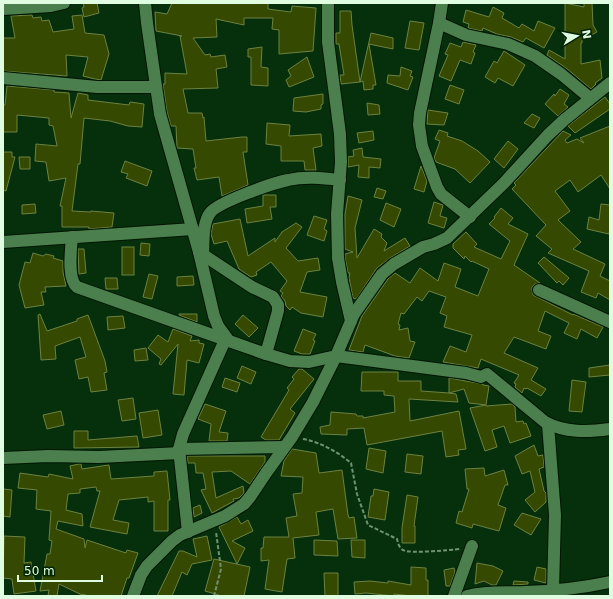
<svg xmlns="http://www.w3.org/2000/svg" width="613" height="599" font-family="'DejaVu Sans',sans-serif">
<style>
.building{fill:#364901;stroke:#6b8241}
.lines{fill:none;stroke-linecap:round;stroke-linejoin:round}
.street-casing{stroke:#001501;stroke-width:14}
.path{stroke:#6f9272;stroke-width:2;stroke-dasharray:4 2;stroke-linecap:butt}
.street{stroke:#4b7f4e;stroke-width:12}
</style>
<rect width="100%" height="100%" fill="#06300c"/>
<g class="building">
<polygon points="83,3 97,3 99,13 84,17 82,8 84,7"/>
<polygon points="172,3 268,3 268,9 291,12 292,6 316,8 313,51 279,54 279,30 272,29 273,18 244,18 244,25 216,19 217,37 193,38 205,55 210,54 211,57 225,55 227,67 216,69 218,88 183,89 188,113 202,113 203,118 204,117 206,141 242,137 247,137 247,152 243,152 248,185 222,196 219,177 197,180 194,168 196,168 193,149 177,148 176,126 171,126 167,112 163,84 165,84 165,73 187,74 180,36 182,36 156,31 155,12 167,14"/>
<polygon points="565,3 584,7 584,3 592,3 593,25 597,32 582,40 582,43 581,43 581,64 600,60 602,78 595,83 596,84 591,89 566,68 547,55 549,50 565,59"/>
<polygon points="493,7 504,13 502,18 519,28 522,24 534,31 538,21 555,28 544,48 526,38 523,42 511,37 497,34 483,28 482,31 468,28 469,24 463,22 466,10 489,17"/>
<polygon points="340,11 351,11 352,25 360,82 341,84 340,75 344,75 339,44 336,44 336,33 340,33"/>
<polygon points="32,15 33,18 41,17 42,21 49,20 53,32 74,29 72,16 82,15 85,33 104,35 109,54 101,80 95,79 83,76 88,57 66,55 67,76 3,71 3,38 15,38 11,16"/>
<polygon points="410,21 424,23 419,50 405,48"/>
<polygon points="371,33 393,38 393,49 369,44 376,85 373,85 373,89 364,90 363,81 360,82"/>
<polygon points="463,42 476,45 473,52 475,53 471,64 460,60 451,81 439,76 448,55 445,54 450,43 461,47"/>
<polygon points="262,47 261,67 268,68 268,86 251,85 251,57 248,57 248,49"/>
<polygon points="504,51 525,65 513,86 498,78 495,83 485,77 494,61 497,63"/>
<polygon points="307,57 314,77 289,87 286,80 291,76 288,70"/>
<polygon points="401,67 412,71 410,76 413,77 408,90 387,83 388,75 400,76"/>
<polygon points="450,85 464,90 459,104 445,99"/>
<polygon points="7,86 54,90 54,92 69,93 71,118 78,93 88,95 88,100 129,105 130,102 144,104 142,127 128,126 110,121 84,118 80,164 78,164 72,211 91,212 91,211 114,213 112,227 89,229 89,227 62,227 62,206 60,206 66,178 49,181 46,162 35,161 36,144 57,146 53,126 49,125 49,118 17,115 17,132 3,132 3,105 5,105"/>
<polygon points="560,89 569,95 564,104 568,107 558,116 545,104 554,94 555,96"/>
<polygon points="323,94 323,104 321,105 321,109 306,112 293,111 294,98"/>
<polygon points="605,97 610,104 610,109 575,133 568,126"/>
<polygon points="367,103 379,105 380,114 368,115"/>
<polygon points="428,110 448,113 444,125 427,124"/>
<polygon points="532,114 540,118 534,128 524,123"/>
<polygon points="267,123 290,125 289,136 321,134 322,146 313,148 316,170 305,170 304,161 281,161 281,146 266,144"/>
<polygon points="610,126 610,189 601,175 578,192 570,180 555,191 570,211 558,220 581,242 573,249 605,264 600,276 610,281 610,300 598,293 596,298 581,292 589,271 548,253 552,249 536,236 546,225 512,189 516,185 514,183 563,131 571,135 565,140 567,143 577,139 584,143 580,138"/>
<polygon points="439,130 448,133 447,136 462,141 478,151 490,162 470,183 455,169 436,162 434,158 440,141 435,139"/>
<polygon points="373,131 374,140 359,143 357,133"/>
<polygon points="508,141 518,149 504,168 494,159"/>
<polygon points="362,148 363,157 381,159 380,168 369,167 369,178 358,177 359,165 348,167 348,157 354,156 353,150"/>
<polygon points="3,152 12,152 12,157 15,157 6,191 3,190"/>
<polygon points="19,157 30,157 30,169 20,169"/>
<polygon points="125,161 152,171 147,186 126,178 128,174 121,172"/>
<polygon points="421,166 427,181 424,192 414,189"/>
<polygon points="377,188 386,191 383,199 374,197"/>
<polygon points="263,195 276,195 276,207 270,207 272,219 247,223 245,209 263,206"/>
<polygon points="348,196 362,200 355,228 357,258 374,229 382,234 381,237 387,243 384,251 405,238 410,246 390,258 377,268 356,299 353,298 349,278 350,273 348,273 345,257 345,254 353,252 345,249 345,214"/>
<polygon points="434,202 443,205 440,216 447,218 444,228 428,223"/>
<polygon points="386,203 401,209 394,227 380,220"/>
<polygon points="35,204 36,213 22,214 22,205"/>
<polygon points="601,204 610,205 610,228 609,234 587,229 589,217 599,220"/>
<polygon points="501,208 513,218 508,224 528,234 514,265 540,283 535,284 532,287 532,290 533,295 573,315 573,314 603,327 597,338 581,329 577,339 564,333 569,323 545,311 538,331 551,336 546,349 514,337 504,353 538,368 531,380 546,389 541,396 527,388 526,389 524,388 522,393 515,387 516,384 514,383 519,375 481,359 478,368 443,362 450,346 466,352 472,335 444,327 447,316 440,313 446,297 429,291 422,301 417,297 404,314 401,313 398,324 400,325 399,330 408,328 410,341 415,342 409,358 395,356 365,345 363,352 349,350 362,316 388,279 395,273 410,283 420,268 438,281 444,263 461,269 455,287 478,296 489,269 472,261 471,262 465,256 464,259 453,248 453,244 466,232 477,244 474,247 501,259 510,241 489,224 495,218 494,217"/>
<polygon points="314,216 327,220 324,229 327,231 324,241 307,235"/>
<polygon points="240,219 248,256 275,238 275,242 282,232 296,223 302,227 286,248 298,261 318,258 320,270 307,272 300,292 327,297 323,317 301,313 292,307 290,310 286,306 285,301 281,296 283,293 280,291 287,281 271,262 256,272 257,275 251,277 239,269 227,241 214,244 211,234 213,224"/>
<polygon points="141,243 150,244 149,256 140,255"/>
<rect x="122" y="247" width="12" height="28"/>
<polygon points="78,249 84,249 86,273 79,274"/>
<polygon points="33,253 43,256 46,254 54,256 53,258 63,261 63,272 66,286 45,287 46,292 41,292 44,305 25,308 19,285 25,262 30,263"/>
<polygon points="544,257 569,278 563,285 559,281 557,283 538,263"/>
<polygon points="149,274 158,276 152,299 143,297"/>
<polygon points="193,276 194,285 177,286 177,277"/>
<polygon points="105,278 117,278 118,289 106,289"/>
<polygon points="40,314 47,331 77,321 77,319 88,315 105,361 107,372 104,373 107,390 91,392 88,377 79,379 75,360 86,357 80,337 55,346 56,359 41,360 38,315"/>
<polygon points="179,314 197,314 197,322 179,315"/>
<polygon points="243,315 258,328 249,337 235,324"/>
<polygon points="123,316 125,328 108,330 107,317"/>
<polygon points="173,329 192,336 190,341 199,340 199,343 204,344 199,363 187,360 184,395 173,394 178,344 161,365 159,364 161,359 148,348 158,335 168,342"/>
<polygon points="303,329 316,334 313,340 315,341 310,354 302,354 294,351"/>
<polygon points="146,348 148,360 135,361 134,350"/>
<polygon points="610,365 610,375 589,377 589,368"/>
<polygon points="242,366 256,372 251,384 237,378"/>
<polygon points="299,369 302,369 314,379 290,409 295,413 279,440 266,440 261,437 289,390 287,388 294,379 292,377"/>
<polygon points="362,372 398,372 398,381 421,381 421,391 449,393 449,378 483,384 483,385 489,386 486,405 469,403 464,389 449,393 456,394 458,402 409,399 410,421 459,411 466,449 458,450 459,455 446,457 442,431 367,445 364,428 347,429 347,435 321,434 320,427 330,425 331,412 356,414 357,416 363,416 363,418 395,412 394,396 384,395 384,391 361,391"/>
<polygon points="225,378 240,383 237,392 222,387"/>
<polygon points="572,380 586,382 582,412 569,411"/>
<polygon points="133,398 136,419 122,421 118,400"/>
<polygon points="205,404 226,411 219,432 228,433 227,441 209,441 211,424 198,419"/>
<polygon points="512,404 515,407 516,422 523,421 524,424 526,423 531,436 510,443 504,426 492,430 497,447 485,451 470,408 486,405 486,406"/>
<polygon points="158,410 162,435 143,438 139,413"/>
<polygon points="61,411 64,425 47,429 43,415"/>
<polygon points="74,431 88,431 88,440 137,436 139,447 74,448"/>
<polygon points="534,445 538,456 543,455 544,467 539,469 544,491 546,493 546,502 535,512 525,500 535,492 530,471 522,474 515,456"/>
<polygon points="369,448 386,451 383,473 366,469"/>
<polygon points="292,449 316,453 319,473 342,470 348,515 349,518 354,517 357,538 338,539 333,509 316,512 319,535 293,538 295,558 287,559 282,592 265,589 269,560 261,561 261,548 263,548 264,537 289,537 286,518 297,516 293,494 302,493 303,477 281,476 284,461"/>
<polygon points="407,454 423,456 421,474 405,472"/>
<polygon points="187,456 265,456 265,462 250,484 231,471 212,472 216,498 243,486 244,493 239,498 233,499 234,501 212,513 201,490 206,489 203,473 196,473 195,463 188,463"/>
<polygon points="79,464 81,464 82,469 109,465 111,479 154,476 154,472 167,471 170,500 168,500 168,531 154,531 154,501 148,502 148,497 119,500 113,520 129,523 127,534 90,527 100,491 97,491 96,487 80,489 80,493 68,494 66,510 82,514 83,526 58,521 56,529 84,539 85,548 87,540 126,553 127,550 138,553 129,578 127,578 121,596 89,596 82,594 82,595 59,584 57,596 48,596 49,590 40,591 47,554 50,554 52,541 49,540 51,511 36,509 37,490 18,488 20,473 48,477 49,474 73,479 70,466"/>
<polygon points="484,468 485,476 504,470 508,485 505,485 498,505 506,508 499,531 473,524 472,528 456,523 459,511 462,512 469,489 467,489 465,469"/>
<polygon points="3,489 12,490 10,517 3,516"/>
<polygon points="374,489 389,492 385,520 368,517 371,496 373,496"/>
<polygon points="407,495 418,497 414,526 415,526 415,543 402,543 402,528"/>
<polygon points="200,505 202,513 194,517 193,508"/>
<polygon points="522,513 541,519 531,535 514,525"/>
<polygon points="237,517 241,524 248,520 253,531 232,541 245,548 237,564 219,527"/>
<polygon points="4,536 25,537 24,563 31,562 36,591 14,594 12,579 3,578"/>
<polygon points="207,536 212,560 192,564 187,575 182,572 172,596 157,596 179,551 183,551 197,557 193,539"/>
<polygon points="314,540 337,541 338,556 314,555"/>
<polygon points="351,540 365,540 365,558 352,557"/>
<polygon points="214,559 250,567 244,596 219,596 219,595 205,591"/>
<polygon points="477,563 493,566 503,571 496,585 492,585 484,581 475,584"/>
<polygon points="411,567 426,568 426,580 428,580 428,596 412,596 394,594 394,596 366,593 355,594 354,582 370,581 388,583 388,581 411,585"/>
<polygon points="537,567 546,569 546,583 534,580"/>
<polygon points="454,568 455,572 450,586 446,586 444,570"/>
<polygon points="324,573 338,573 338,596 325,596"/>
<polygon points="514,581 528,582 528,584 513,585"/>
</g>
<g class="lines">
<g class="street-casing">
<g id="street">
<path d="M145 3 147 23 160 114 199 252 214 316 218 326 229 341 266 354 290 361 309 362 336 356 466 373 481 377 487 374 545 422C565 433 588 432 610 429"/>
<polyline points="328,3 328,42 340,134 341,162 337,214 338,258 342,282 351,321"/>
<polyline points="442,3 439,23 420,113 419,125 422,146 437,187 441,194 470,217"/>
<polyline points="3,9 51,6 64,3"/>
<polyline points="439,23 466,35 508,44 535,56 561,74 590,98"/>
<polyline points="3,78 97,87 156,87"/>
<path d="M72 237C71 250 67 279 77 287L229 341"/>
<polyline points="3,242 193,229"/>
<polyline points="199,252 252,287 273,297 278,305 278,311 266,354"/>
<path d="M203 255C204 243 202 224 210 213 218 202 273 183 288 180 305 176 323 178 340 180"/>
<polyline points="539,290 610,322"/>
<polyline points="548,424 555,515 553,590"/>
<polyline points="179,449 284,447"/>
<polyline points="3,458 48,456 99,457 180,453"/>
<polyline points="188,532 179,449 183,434 225,340"/>
<polyline points="133,596 141,575 147,566 172,541 180,535 225,516 244,504 250,497 266,473 292,437 313,402 336,356 354,314 382,274 394,264 423,247 434,244 447,238 504,183 548,135 564,120 610,83"/>
<polyline points="454,596 472,546"/>
<path d="M467 596C486 591 505 593 525 592 554 591 582 588 610 582"/>
</g>
</g>
<g class="path">
<path d="M303 439C320 442 338 452 351 463L357 494 368 525 397 539C398 543 399 548 403 550 409 554 451 550 460 549"/>
<polyline points="214,596 221,569 216,532"/>
</g>
<use href="#street" class="street"/>
</g>
<rect width="613" height="599" fill="none" stroke="#e1fde1" stroke-width="8"/>
<g transform="translate(577 36) rotate(80)" stroke="#002503" stroke-width="3" paint-order="stroke">
<path d="M0-3L7 15L0 10L-7 15Z" fill="#e1fde1"/>
<text y="-6" font-size="11" font-weight="bold" text-anchor="middle" fill="#e1fde1">N</text>
</g>
<path d="M18 575v6h84v-6" fill="none" stroke="#e1fde1" stroke-width="2"/>
<text x="24" y="575" font-size="12" fill="#e1fde1" stroke="#002503" stroke-width="3" paint-order="stroke">50 m</text>
</svg>
